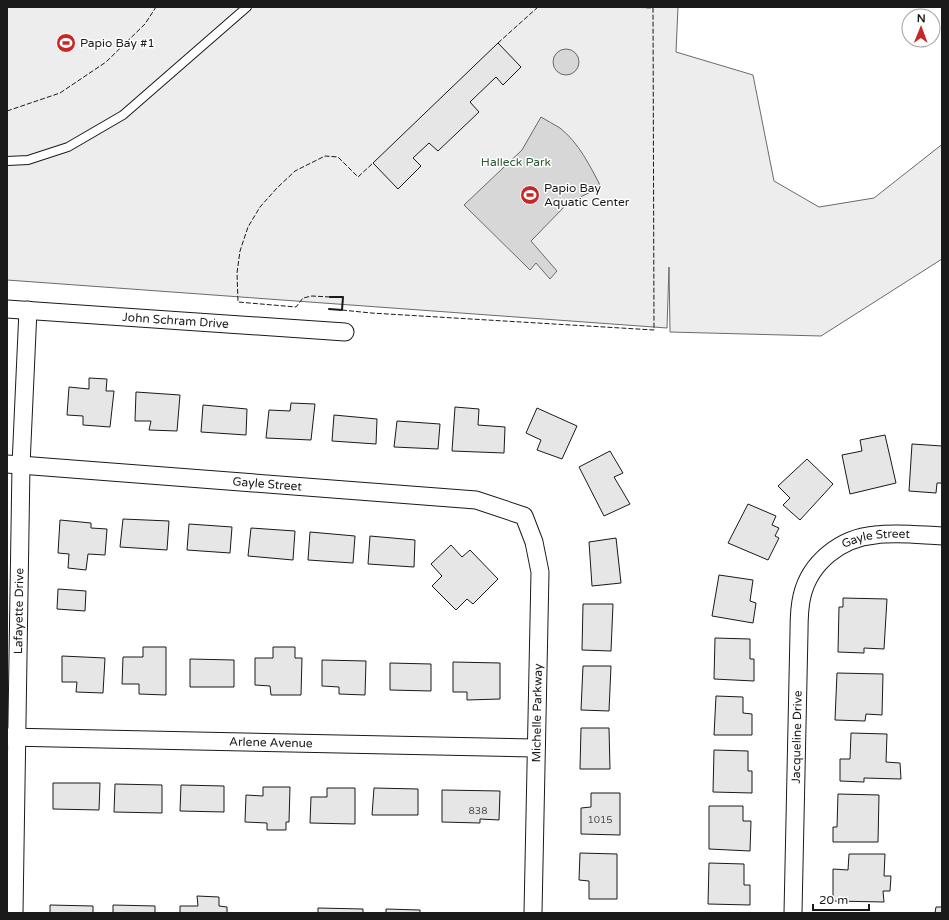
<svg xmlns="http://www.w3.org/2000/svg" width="949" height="920" font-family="'Varela Round',sans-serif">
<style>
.built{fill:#ededed;stroke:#6a6a6a}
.water{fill:#d7d7d7;stroke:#6a6a6a}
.building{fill:#e6e6e6;stroke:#1a1a1a}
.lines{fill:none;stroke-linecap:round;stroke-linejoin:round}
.lane-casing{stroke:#1a1a1a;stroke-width:10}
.street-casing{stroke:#1a1a1a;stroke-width:19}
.lane{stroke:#fff;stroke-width:8}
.street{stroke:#fff;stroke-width:17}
.fence{stroke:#1a1a1a;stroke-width:1;stroke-dasharray:5 2;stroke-linecap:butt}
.wall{stroke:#1a1a1a;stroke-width:2}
.labels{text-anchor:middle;stroke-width:3;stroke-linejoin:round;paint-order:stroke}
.number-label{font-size:10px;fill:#4d4d4d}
.poi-label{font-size:12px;fill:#1a1a1a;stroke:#fff;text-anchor:start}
.park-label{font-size:12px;fill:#2b5a34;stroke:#fff}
.street-label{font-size:12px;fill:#1a1a1a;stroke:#fff}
</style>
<rect width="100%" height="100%" fill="#fff"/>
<polygon class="built" points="7,7 678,7 676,52 753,75 774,181 819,207 874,198 940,146 942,145 942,259 821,336 670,332 669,267 667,328 7,280"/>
<g class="water">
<circle cx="566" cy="62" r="13"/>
<path d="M541 117C547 121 554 124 560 128 579 143 590 166 601 187L568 203 531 241 557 271 550 279 536 263 530 270 464 205 522 150Z"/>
</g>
<g class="building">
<polygon points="498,43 521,67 503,85 496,77 470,102 479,112 438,151 429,143 413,158 421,166 398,189 373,163"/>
<polygon points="89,378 107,379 106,391 114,391 110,427 83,425 83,416 67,415 69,387 89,389"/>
<polygon points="136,392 180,395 177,431 149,430 151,421 135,421"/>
<polygon points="291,403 315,404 311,440 266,438 269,410 290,411"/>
<polygon points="203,405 247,409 246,435 201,432"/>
<polygon points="455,407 479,409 478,425 505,427 504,453 452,451"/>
<polygon points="537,408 577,426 562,459 537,450 541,440 526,433"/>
<polygon points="334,415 377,419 376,444 332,441"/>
<polygon points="397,421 440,424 438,449 394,447"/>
<polygon points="885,435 896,483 850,494 842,455 862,451 860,440"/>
<polygon points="912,444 942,446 942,483 937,483 936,493 909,491"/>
<polygon points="610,451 623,473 614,477 630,504 604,516 579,467"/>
<polygon points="807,459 833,484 800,520 783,505 790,498 778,486"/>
<polygon points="748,504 776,516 772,525 779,528 775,536 779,538 768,560 728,543"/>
<polygon points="123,519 169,521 167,550 120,547"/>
<polygon points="60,520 91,523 91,528 107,529 105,555 88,554 86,570 68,568 69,554 58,553"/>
<polygon points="189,524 232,527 230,553 187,550"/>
<polygon points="251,528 295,531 293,560 248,556"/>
<polygon points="310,532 355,536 353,563 308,560"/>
<polygon points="370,536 415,540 414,567 368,564"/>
<polygon points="616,538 621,583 592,586 589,542"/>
<polygon points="451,545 462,557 470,550 498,579 473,604 467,599 456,610 432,586 442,576 431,564"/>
<polygon points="719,575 753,580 750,601 756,603 753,623 712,616"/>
<polygon points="58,589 86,591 85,611 57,609"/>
<polygon points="843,598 887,599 884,649 864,648 864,653 838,652 839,607 843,607"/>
<polygon points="583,604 613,604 611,651 582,650"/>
<polygon points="715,638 750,639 750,659 754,659 754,681 714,679"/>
<polygon points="143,647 166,647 166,695 139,694 139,684 122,684 123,657 143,657"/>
<polygon points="273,647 295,647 295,658 302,658 301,695 271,695 270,686 255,685 255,658 273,658"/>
<polygon points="62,656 105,658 103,693 76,692 77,682 62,682"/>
<polygon points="190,659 234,660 234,687 190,687"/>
<polygon points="322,660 366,661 365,695 339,694 339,687 322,686"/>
<polygon points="453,662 500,663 500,699 467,700 467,692 453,692"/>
<polygon points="390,663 431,664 431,691 390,690"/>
<polygon points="583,666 611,666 609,711 581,710"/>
<polygon points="837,673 883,674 882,715 866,714 865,721 835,720"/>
<polygon points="716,696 743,697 743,713 752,714 752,735 714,735"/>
<polygon points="581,728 609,728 610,769 580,769"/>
<polygon points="851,733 887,734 886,762 900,763 901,779 864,778 864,782 840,781 840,759 850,759"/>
<polygon points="714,750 748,751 748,771 752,771 752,793 713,792"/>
<polygon points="53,783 100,783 99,810 53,809"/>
<polygon points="115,784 162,785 162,813 114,812"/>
<polygon points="181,785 224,786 224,812 180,811"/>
<polygon points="263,787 290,787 289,822 286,822 286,830 267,830 267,823 245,822 246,795 263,796"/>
<polygon points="327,788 355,788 355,824 310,823 311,797 327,797"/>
<polygon points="374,788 418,789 418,815 372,815"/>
<polygon points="442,790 500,791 499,820 480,819 480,823 442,822"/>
<polygon points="591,793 620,793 620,835 581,834 581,808 591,807"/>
<polygon points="838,794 879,795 878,842 833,842 833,827 837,827"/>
<polygon points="709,806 743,806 743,821 751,821 750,851 709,849"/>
<polygon points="580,853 617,854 617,899 589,899 589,881 579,880"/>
<polygon points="849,854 885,854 884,876 891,876 890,891 883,891 884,902 833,901 833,869 848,870"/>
<polygon points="709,863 744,864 744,885 750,885 750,905 708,904"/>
<polygon points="197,896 219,897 219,906 227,907 227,913 180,913 180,906 198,906"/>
<polygon points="50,905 93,906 93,913 50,913"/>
<polygon points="113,905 155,906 155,913 113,913"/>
<polygon points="936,907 942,907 942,913 935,913"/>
<polygon points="318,908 363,909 363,913 318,913"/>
<polygon points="386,909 420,910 420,913 386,913"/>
</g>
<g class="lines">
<g class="lane-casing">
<polyline id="lane" points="7,161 28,160 68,147 123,115 247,7"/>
</g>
<g class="street-casing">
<g id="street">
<path id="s1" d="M7 309 345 332"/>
<path id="s2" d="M7 464 476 500 524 516 534 542 540 572 533 913"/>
<path id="s3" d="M7 737 536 748"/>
<path id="s4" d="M14 913 21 465 28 310"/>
<path id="s5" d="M793 913 799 632C799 620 799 608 802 596 810 562 841 538 875 535 897 532 920 535 942 536"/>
</g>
</g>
<use href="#lane" class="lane"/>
<use href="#street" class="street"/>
<g class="fence">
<polyline points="498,43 538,7"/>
<polyline points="7,111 60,93 106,62 145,24 156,7"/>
<polyline points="330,297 312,296 303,298 296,307 238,302 237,273 240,251 248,227 260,207 277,188 295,171 325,156 338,157 358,177 373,163"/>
<polyline points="342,310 371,313 654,330 653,8 628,7"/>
</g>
<polyline class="wall" points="329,309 342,310 343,297 330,297"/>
</g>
<defs>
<g id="stadium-disc" transform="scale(1)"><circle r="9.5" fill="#c62828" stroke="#fff"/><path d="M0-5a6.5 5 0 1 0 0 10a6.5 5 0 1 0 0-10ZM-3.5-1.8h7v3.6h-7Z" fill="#fff"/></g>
</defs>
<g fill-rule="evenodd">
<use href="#stadium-disc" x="66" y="43"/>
<use href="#stadium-disc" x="530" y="195"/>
</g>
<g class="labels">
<g class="number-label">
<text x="478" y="814">838</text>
<text x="600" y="823">1015</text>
</g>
<g class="poi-label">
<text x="80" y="47">Papio Bay #1</text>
<text x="544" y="192">Papio Bay<tspan x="544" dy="14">Aquatic Center</tspan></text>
</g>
<g class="park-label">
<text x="516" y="166">Halleck Park</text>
</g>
<g class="street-label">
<text dy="4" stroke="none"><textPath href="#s1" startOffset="169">John Schram Drive</textPath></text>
<text dy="4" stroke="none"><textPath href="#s2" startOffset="261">Gayle Street</textPath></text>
<text dy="4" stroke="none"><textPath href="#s5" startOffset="419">Gayle Street</textPath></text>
<text dy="4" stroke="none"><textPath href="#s4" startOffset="302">Lafayette Drive</textPath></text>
<text transform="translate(537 713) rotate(-89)" y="4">Michelle Parkway</text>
<text dy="4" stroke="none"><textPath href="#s5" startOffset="176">Jacqueline Drive</textPath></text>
<text dy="4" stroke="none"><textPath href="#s3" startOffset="264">Arlene Avenue</textPath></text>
</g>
</g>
<rect width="949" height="920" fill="none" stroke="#1a1a1a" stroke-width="16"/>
<g transform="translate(921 28) rotate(1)"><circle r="19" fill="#ffffff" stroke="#a3a3a3"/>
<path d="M0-3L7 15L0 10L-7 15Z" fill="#c62828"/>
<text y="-6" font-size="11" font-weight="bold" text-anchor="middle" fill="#1a1a1a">N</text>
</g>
<path d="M813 904v6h56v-6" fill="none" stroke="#1a1a1a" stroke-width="2"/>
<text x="819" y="904" font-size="12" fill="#1a1a1a" stroke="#ffffff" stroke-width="3" paint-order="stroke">20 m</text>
</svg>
